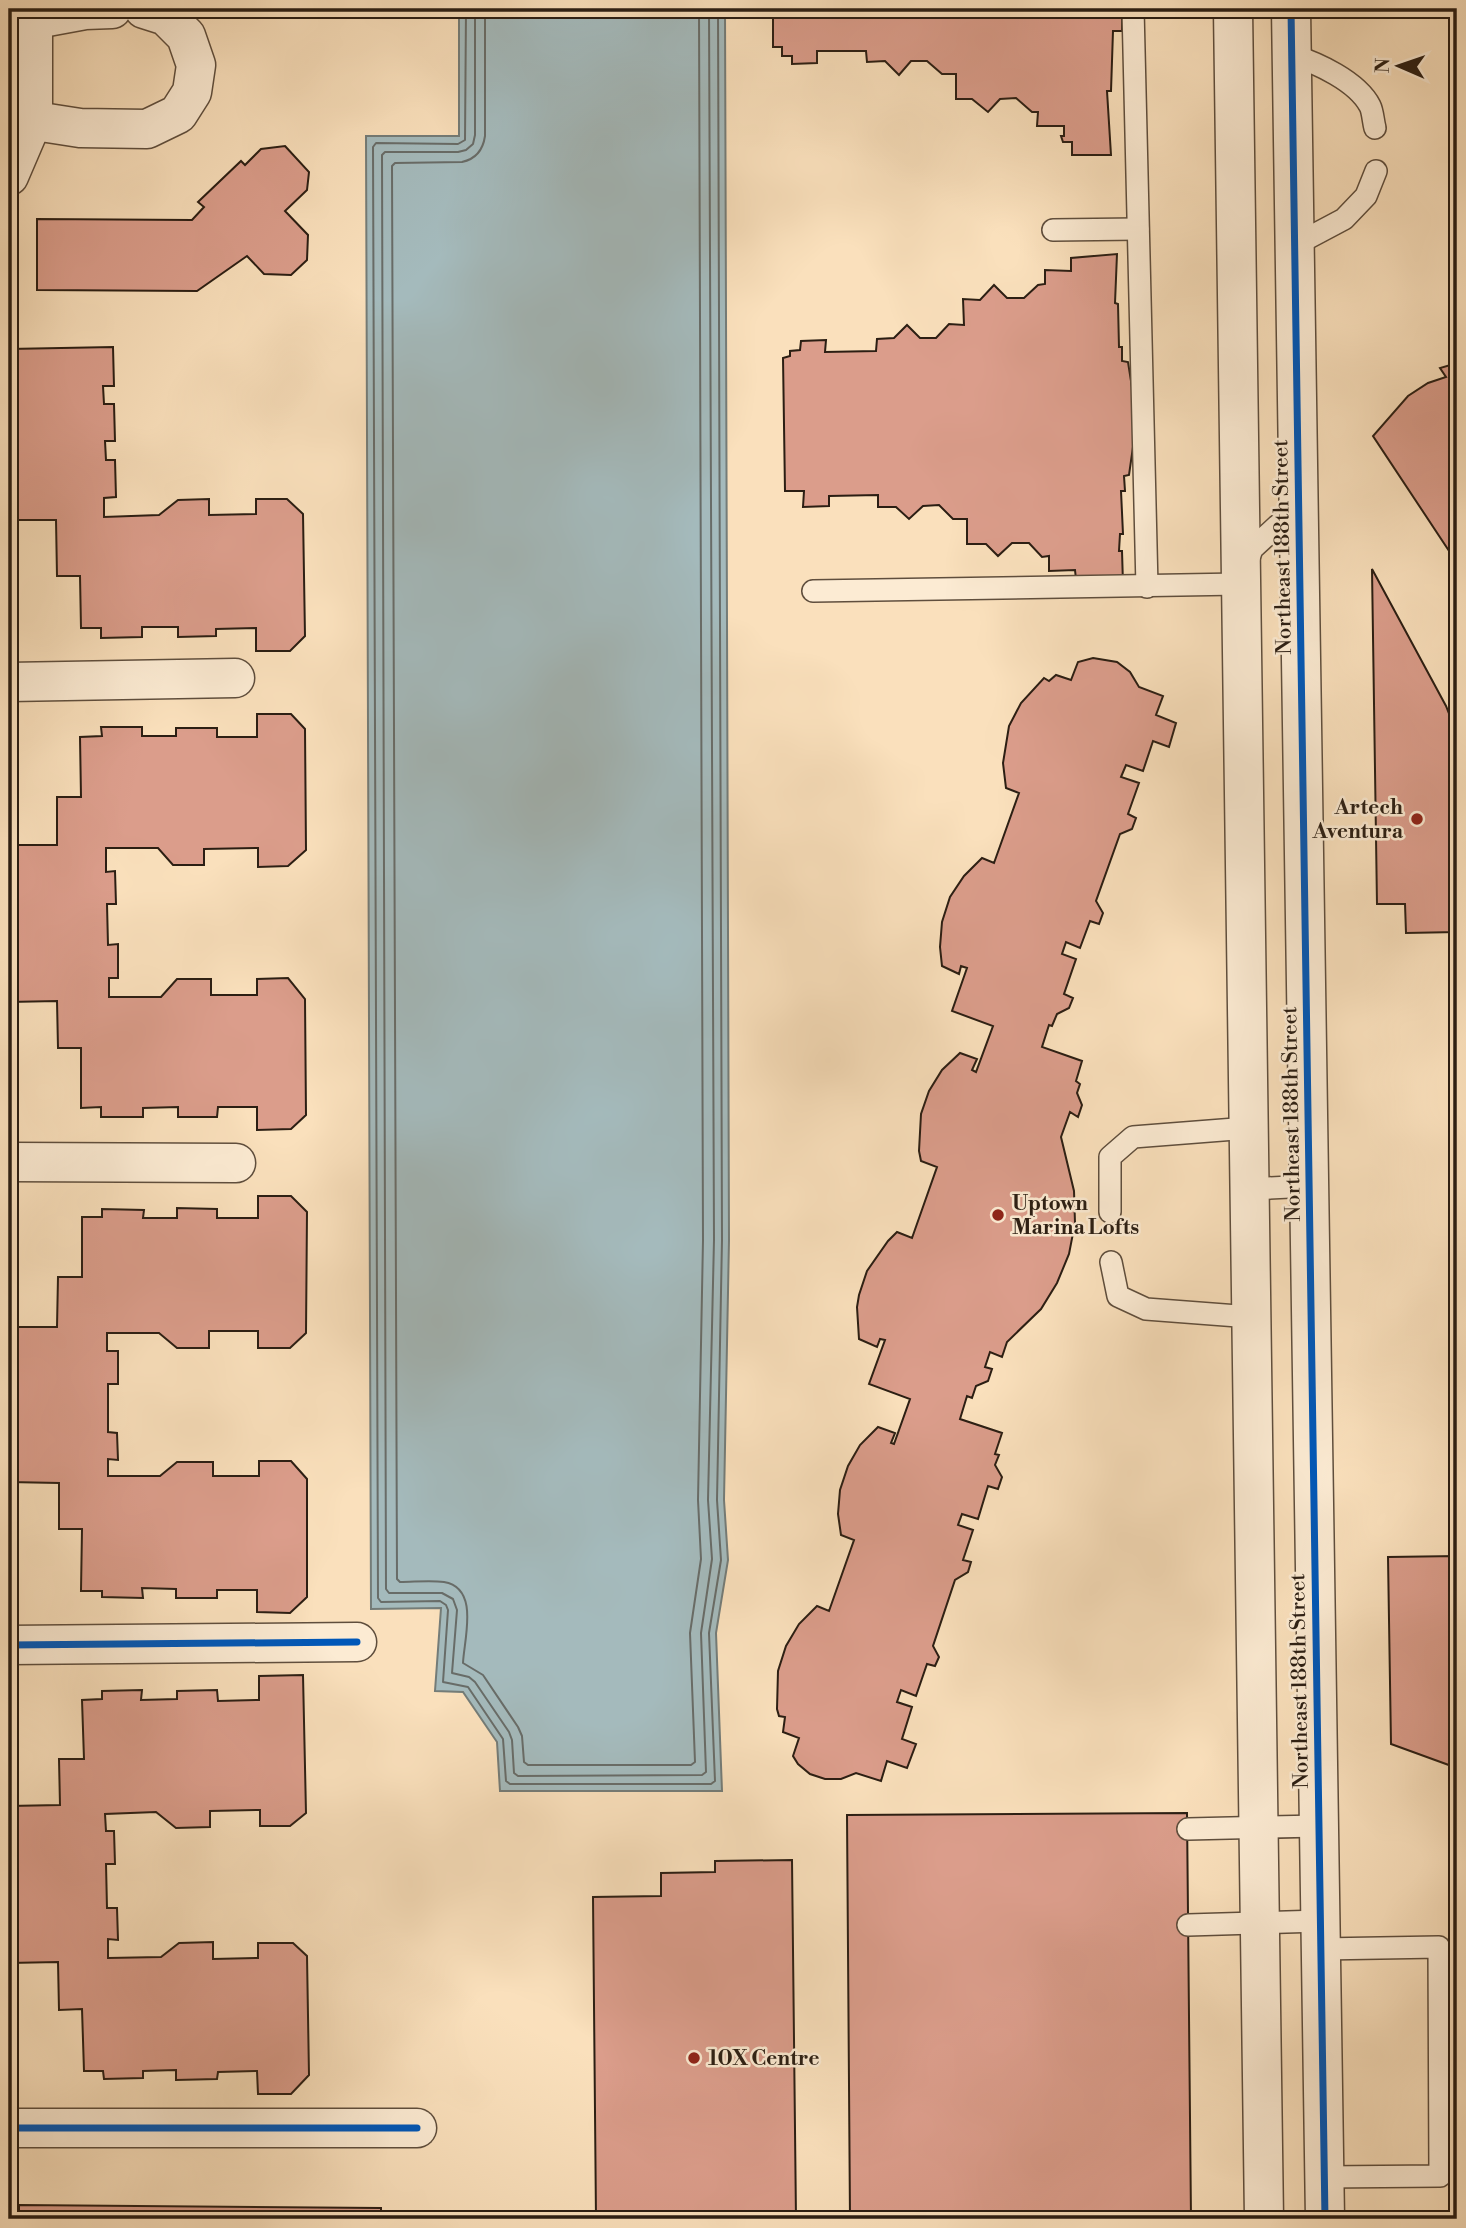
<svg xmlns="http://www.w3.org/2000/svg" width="1466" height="2228" font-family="'Libre Bodoni',serif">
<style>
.water{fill:#a4babc;stroke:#747c78;stroke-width:2}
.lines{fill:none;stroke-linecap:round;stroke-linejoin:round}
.shore{stroke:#686c68;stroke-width:2}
.building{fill:#db9d8b;stroke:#2b1e13;stroke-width:2}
.lane-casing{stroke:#5f4e3d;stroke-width:24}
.street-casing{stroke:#5f4e3d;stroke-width:41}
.lane{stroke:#fcebd3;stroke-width:21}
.street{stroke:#fcebd3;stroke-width:38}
.cycleway-casing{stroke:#fcebd3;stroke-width:11}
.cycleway{stroke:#0057b8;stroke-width:7}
.poi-dot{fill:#8f2418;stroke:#fcebd3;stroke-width:2.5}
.labels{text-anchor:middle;stroke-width:5;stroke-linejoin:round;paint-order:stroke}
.street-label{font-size:21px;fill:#2b1e13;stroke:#fcebd3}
.poi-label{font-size:21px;font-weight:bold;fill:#2b1e13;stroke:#fcebd3;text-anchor:start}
</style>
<rect width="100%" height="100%" fill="#fae0bc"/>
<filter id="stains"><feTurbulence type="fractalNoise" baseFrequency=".00286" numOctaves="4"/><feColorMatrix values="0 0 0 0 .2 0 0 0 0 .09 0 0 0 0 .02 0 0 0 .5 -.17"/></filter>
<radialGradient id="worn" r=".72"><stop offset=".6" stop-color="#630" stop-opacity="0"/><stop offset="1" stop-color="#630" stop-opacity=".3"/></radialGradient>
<polygon class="water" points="459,9 725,9 729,1240 724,1500 728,1560 716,1633 722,1791 500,1791 497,1742 463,1692 435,1691 441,1608 371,1609 366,136 459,136"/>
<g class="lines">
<g class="shore">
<polyline points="466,9 465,140 458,144 376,143 373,147 378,1598 381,1602 440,1601 446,1605 448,1610 443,1682 468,1687 503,1739 506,1781 510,1784 711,1784 715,1781 709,1633 721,1560 717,1500 722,1240 718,9"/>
<polyline points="475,9 475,135 473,144 466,150 458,152 385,152 382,155 386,1589 389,1593 442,1593 453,1599 457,1610 452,1673 469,1677 475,1682 509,1732 512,1740 514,1773 518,1776 702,1775 706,1772 701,1633 712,1559 708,1500 714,1240 709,9"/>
<path d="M485 9V136C483 150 476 159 462 162L395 163 392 166 397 1579 400 1582C414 1582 430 1580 444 1582 480 1588 464 1639 463 1663L483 1675 518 1727 522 1736 524 1762 528 1765H691L695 1762 690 1633 701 1559 698 1500 703 1240 699 9"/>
</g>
</g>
<g class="building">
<polygon points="773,9 1122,9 1122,31 1113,31 1111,91 1107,91 1111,155 1072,155 1072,142 1063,142 1061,136 1064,136 1064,126 1037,126 1038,112 1032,112 1016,98 1000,99 988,112 972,99 956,99 956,74 942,74 927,61 911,61 899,75 885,61 867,62 866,51 817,51 817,63 792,64 792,56 782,56 782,47 773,47"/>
<polygon points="285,146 309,172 307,190 285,211 308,235 307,260 291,275 264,274 247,256 197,291 37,290 37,219 192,220 204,207 198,202 241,161 245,165 261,149"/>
<polygon points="1117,254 1115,303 1118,304 1119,347 1122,347 1122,361 1128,362 1137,419 1129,475 1124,476 1125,491 1121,491 1123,534 1120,534 1119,551 1122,551 1123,584 1076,579 1075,570 1049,571 1049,556 1042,557 1029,543 1012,543 998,556 986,544 967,544 967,519 953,519 939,505 923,506 909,519 896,507 878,507 878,495 829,496 829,506 803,507 804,491 785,491 783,358 790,356 790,351 800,350 801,341 826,340 825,352 876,351 877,339 894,338 907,325 920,338 936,338 949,324 964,325 963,299 980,300 994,285 1007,298 1024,298 1038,285 1045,284 1045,270 1071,271 1071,258"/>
<polygon points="113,347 114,386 103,386 104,404 114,404 115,441 105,441 106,460 115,460 116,497 104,498 104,517 159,515 178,500 209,499 209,515 256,514 256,499 287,499 303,514 305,636 290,651 256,651 256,628 216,629 216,636 178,637 178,627 142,627 142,637 101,638 101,628 81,628 80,576 57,576 56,520 9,520 9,349"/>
<polygon points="1457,363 1457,563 1373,436 1408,396 1428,383 1446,377 1440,368"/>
<polygon points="1372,569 1446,706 1457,734 1457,932 1406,933 1405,904 1377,904"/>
<polygon points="1093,658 1117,662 1130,672 1139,687 1163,696 1156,715 1176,723 1169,747 1153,741 1143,771 1126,765 1121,777 1139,783 1128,814 1136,818 1132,829 1120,834 1096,901 1103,913 1099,924 1090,921 1080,948 1066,942 1062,954 1076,959 1064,994 1073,998 1069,1008 1057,1014 1052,1026 1049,1025 1042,1047 1082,1061 1076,1081 1080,1084 1077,1093 1082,1105 1078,1117 1070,1112 1061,1137 1074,1191 1075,1223 1069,1254 1057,1283 1041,1309 1007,1342 1002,1357 990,1352 985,1367 992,1369 988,1381 976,1386 972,1398 967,1396 960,1419 1002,1433 995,1454 999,1455 995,1465 1002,1477 998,1489 988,1486 978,1519 962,1514 958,1525 973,1530 963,1560 971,1562 968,1572 955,1580 933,1646 939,1657 935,1666 927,1664 916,1696 901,1690 897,1702 912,1707 902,1739 916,1744 907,1768 887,1761 881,1781 856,1773 841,1779 825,1779 810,1774 798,1764 793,1756 799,1738 783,1732 785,1717 779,1716 777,1709 778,1671 786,1646 799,1624 817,1606 829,1611 854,1540 841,1535 838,1514 840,1490 848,1466 860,1445 878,1427 895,1433 891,1443 894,1444 910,1399 869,1384 885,1340 880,1339 877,1347 859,1339 857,1307 859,1295 867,1271 888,1241 897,1232 912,1238 937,1167 921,1161 919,1151 921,1114 929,1091 942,1070 960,1053 977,1059 972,1070 976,1072 993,1026 952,1011 967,968 961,966 959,974 942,966 940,947 942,922 950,897 964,876 982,858 994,863 1019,793 1006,788 1003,763 1009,726 1021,703 1044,678 1049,681 1056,675 1071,680 1078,662"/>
<polygon points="257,714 291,714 305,729 306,850 288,866 258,867 258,848 204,849 204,865 173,865 158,848 106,848 106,872 115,871 116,904 107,904 108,945 118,944 118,978 109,978 109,997 161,997 177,979 211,979 211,995 257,995 257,979 288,978 305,999 306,1115 291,1129 257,1130 257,1107 218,1107 217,1117 178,1117 178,1107 143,1108 143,1117 101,1117 101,1107 81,1108 81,1048 58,1048 57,1001 9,1002 9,845 57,845 57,797 81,797 80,737 102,736 101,727 142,727 142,736 176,736 176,728 217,728 217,737 257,737"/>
<polygon points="258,1196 291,1196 307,1212 306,1333 290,1348 258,1348 258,1331 209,1331 209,1348 177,1348 159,1333 107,1333 107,1351 118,1351 118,1384 108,1384 108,1432 117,1433 118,1460 108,1459 108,1476 160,1476 177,1462 213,1462 213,1476 259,1476 259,1461 291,1461 307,1479 307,1597 290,1613 257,1612 257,1590 217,1590 217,1598 176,1598 176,1589 142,1588 143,1598 102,1597 102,1591 81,1591 82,1529 59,1529 59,1483 9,1482 9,1327 57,1327 58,1277 82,1277 82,1217 102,1217 102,1209 144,1210 143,1218 177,1218 177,1208 217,1209 217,1218 258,1218"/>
<polygon points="1457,1556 1457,1768 1391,1744 1388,1557"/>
<polygon points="303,1675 306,1813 290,1826 260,1826 260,1810 210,1811 210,1827 176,1828 156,1812 105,1814 106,1831 114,1831 115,1864 106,1864 107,1908 117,1908 118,1940 108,1939 108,1958 161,1957 179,1943 213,1942 213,1959 258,1958 258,1943 293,1943 307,1956 309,2075 291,2094 258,2094 257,2071 218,2072 217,2079 176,2080 176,2070 143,2071 143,2078 104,2079 103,2071 84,2071 82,2009 59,2010 58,1962 9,1963 9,1806 60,1805 59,1759 84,1759 82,1700 102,1699 102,1691 142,1690 141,1700 177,1699 177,1691 217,1690 218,1701 259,1700 259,1676"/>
<polygon points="1187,1813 1191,2219 850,2219 847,1815"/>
<polygon points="792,1860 796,2219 596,2219 593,1897 661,1896 661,1873 715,1872 715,1861"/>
<polygon points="19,2205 381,2208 381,2219 19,2219"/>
<rect x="1363" y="2214" width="94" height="5"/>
</g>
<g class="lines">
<g class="lane-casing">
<g id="lane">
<polyline points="1133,9 1147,587"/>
<path d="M1292 55C1317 63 1357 81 1370 106 1373 112 1373 121 1375 128"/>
<polyline points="1053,230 1138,229"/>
<polyline points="1295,245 1344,219 1366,196 1376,171"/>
<polyline points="813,591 1240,584 1252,549 1277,526 1299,509"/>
<polyline points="1249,1189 1310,1186"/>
<polyline points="1110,1212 1110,1157 1133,1137 1248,1128"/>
<polyline points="1111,1262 1118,1296 1146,1309 1251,1317"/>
<polyline points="1188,1829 1319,1826"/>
<polyline points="1188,1925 1320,1921"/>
<polyline points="1321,1949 1439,1947 1440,2176 1324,2177"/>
</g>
</g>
<g class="street-casing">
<g id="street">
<polyline points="1233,9 1264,2219"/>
<polyline points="1291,9 1325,2219"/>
<polyline points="9,24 85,10 112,9"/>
<polyline points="9,117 80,128 147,129 178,114 192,92 196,65 186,36 166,16 144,9"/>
<polyline points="9,176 33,120 33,19 30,9"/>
<polyline points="9,682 235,678"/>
<polyline points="9,1162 236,1163"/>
<polyline points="9,1645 357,1642"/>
<polyline points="9,2128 417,2128"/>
</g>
</g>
<use href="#lane" class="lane"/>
<use href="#street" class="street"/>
<g class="cycleway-casing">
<g id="cycleway">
<polyline points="1291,9 1325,2219"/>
<polyline points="9,1645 357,1642"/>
<polyline points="9,2128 417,2128"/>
</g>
</g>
<use href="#cycleway" class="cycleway"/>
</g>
<g class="poi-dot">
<circle cx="1417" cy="819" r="7"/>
<circle cx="998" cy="1215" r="7"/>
<circle cx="694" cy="2058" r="7"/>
</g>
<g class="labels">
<g class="street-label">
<text transform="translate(1282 547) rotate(-91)" y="7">Northeast 188th Street</text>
<text transform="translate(1291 1114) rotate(-91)" y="7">Northeast 188th Street</text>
<text transform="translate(1299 1681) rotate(-91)" y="7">Northeast 188th Street</text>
</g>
<g class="poi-label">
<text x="1403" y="814" text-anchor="end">Artech<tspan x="1403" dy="24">Aventura</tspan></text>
<text x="1012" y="1210">Uptown<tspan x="1012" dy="24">Marina Lofts</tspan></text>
<text x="708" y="2065">10X Centre</text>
</g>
</g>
<rect width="1466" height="2228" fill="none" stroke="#fae0bc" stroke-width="35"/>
<rect x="10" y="10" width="1445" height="2207" fill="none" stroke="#2b1e13" stroke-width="3.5"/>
<rect x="18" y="18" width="1431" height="2193" fill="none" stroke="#2b1e13" stroke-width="2"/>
<g transform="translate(1399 66) rotate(272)" stroke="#fcebd3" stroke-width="5" paint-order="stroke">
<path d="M0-5L12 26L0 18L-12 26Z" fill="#2b1e13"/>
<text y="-10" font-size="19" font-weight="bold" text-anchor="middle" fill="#2b1e13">N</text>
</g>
<rect width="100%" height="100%" filter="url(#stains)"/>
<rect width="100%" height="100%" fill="url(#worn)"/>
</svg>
